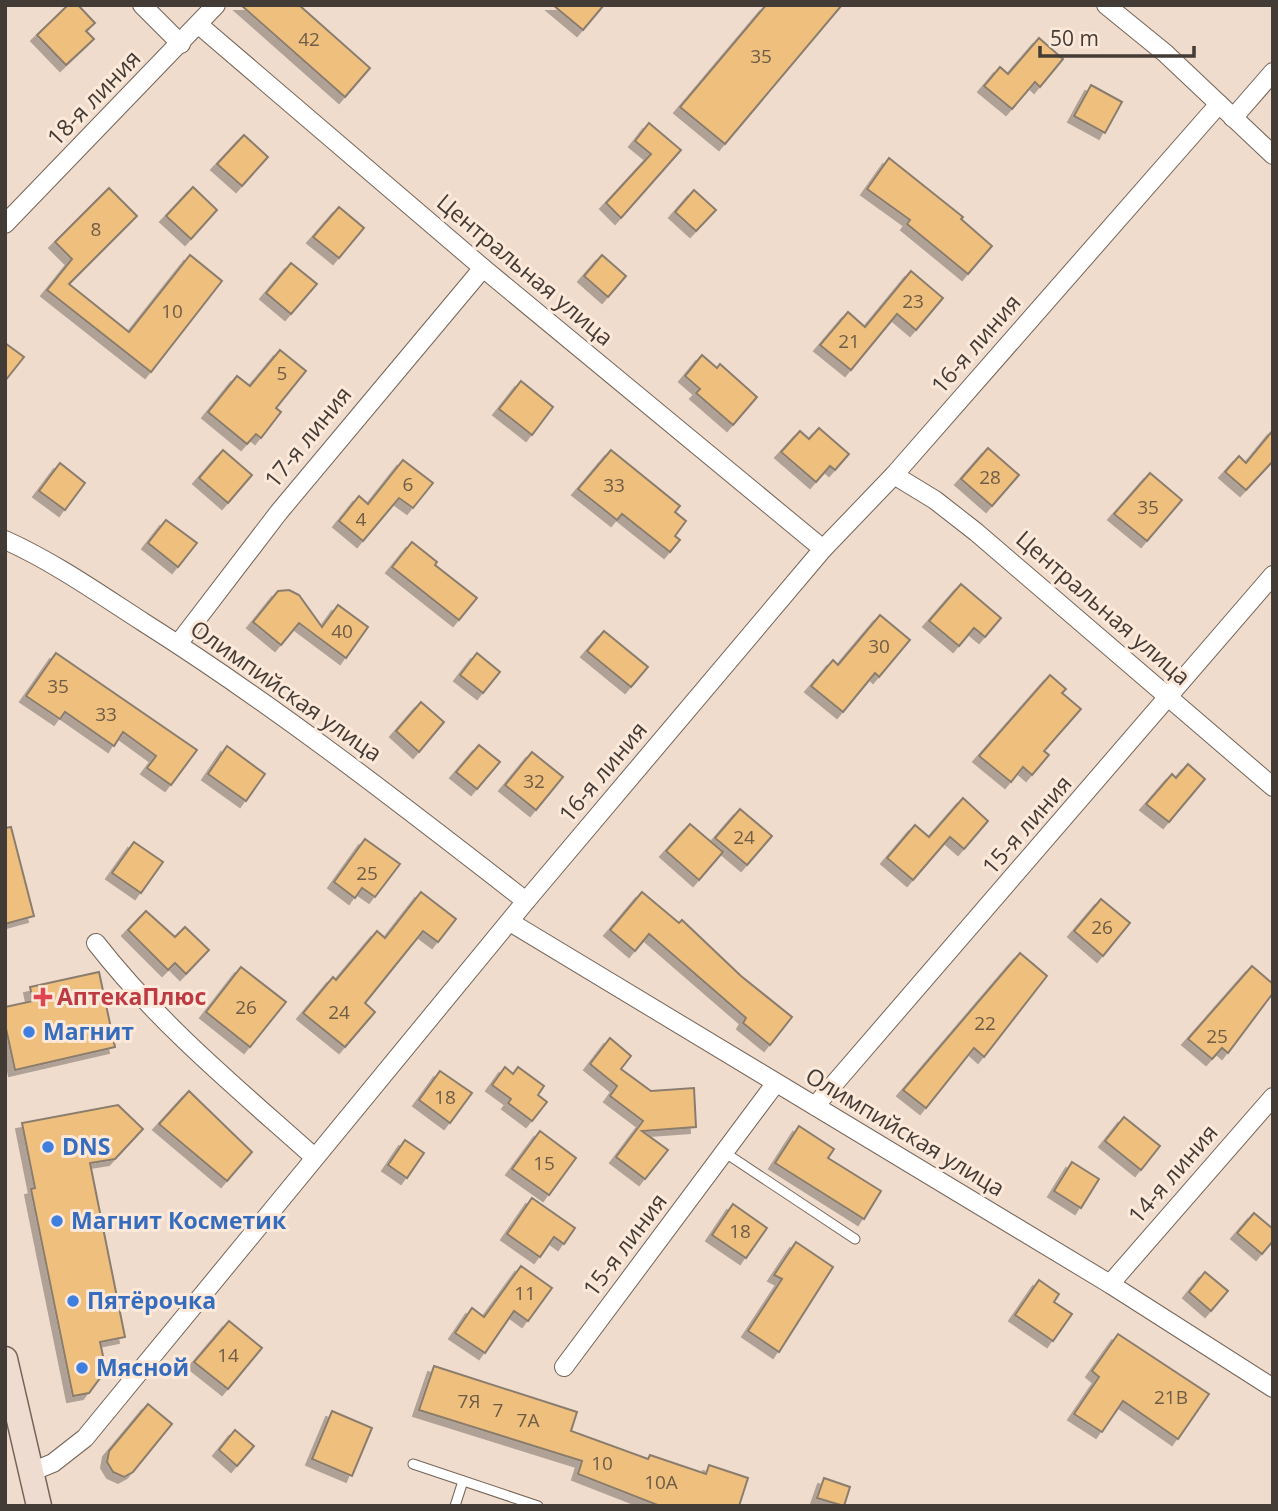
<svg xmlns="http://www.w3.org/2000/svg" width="1278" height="1511" font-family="'Open Sans',sans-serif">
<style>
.building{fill:#efbf7e;stroke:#8b7d6d;stroke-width:2;filter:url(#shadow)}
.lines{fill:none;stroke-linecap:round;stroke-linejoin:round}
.lane-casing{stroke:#746457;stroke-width:11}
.street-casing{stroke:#746457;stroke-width:20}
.secondary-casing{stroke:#746457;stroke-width:27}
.lane{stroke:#fff;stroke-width:9}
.street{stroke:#fff;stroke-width:18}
.secondary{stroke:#efdcd1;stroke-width:24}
.health-dot{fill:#e0444e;stroke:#fce9da;stroke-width:2.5}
.shop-dot{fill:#3f7fe0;stroke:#fce9da;stroke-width:2.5}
.labels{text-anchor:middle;stroke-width:6;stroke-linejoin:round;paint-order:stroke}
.number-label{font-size:19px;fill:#6e5c47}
.street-label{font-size:23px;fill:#433b35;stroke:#fce9da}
.health-label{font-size:23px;font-weight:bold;fill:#be3a42;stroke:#fce9da;text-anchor:start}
.shop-label{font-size:23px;font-weight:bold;fill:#366cbe;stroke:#fce9da;text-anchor:start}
</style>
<defs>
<filter id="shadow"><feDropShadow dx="-6" dy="6" stdDeviation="0" flood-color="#0004"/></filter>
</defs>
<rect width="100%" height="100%" fill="#efdccd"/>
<g class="building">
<polygon points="68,5 78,5 95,23 86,31 94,39 66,65 37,35"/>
<polygon points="241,5 299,5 370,68 345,97"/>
<polygon points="553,5 604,5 583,30"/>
<polygon points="766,5 842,5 725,144 680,107"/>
<polygon points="1039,38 1063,59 1040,87 1035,82 1012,109 984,86 1000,67 1008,74"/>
<polygon points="1091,85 1122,102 1105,133 1074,116"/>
<polygon points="649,123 681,150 621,218 606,203 651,154 635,141"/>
<polygon points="244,135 268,157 242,186 217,164"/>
<polygon points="889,158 963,217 961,219 992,246 968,274 907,224 910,220 867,189"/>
<polygon points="193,187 217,210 191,239 166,216"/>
<polygon points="109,188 137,216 69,284 129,332 190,255 222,281 151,372 47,290 72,259 55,242"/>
<polygon points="694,190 716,210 696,231 675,212"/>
<polygon points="339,207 364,228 339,258 313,237"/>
<polygon points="602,255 626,276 608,297 584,276"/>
<polygon points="291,263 317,284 291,314 266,293"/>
<polygon points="911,271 943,298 916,330 897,314 851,370 820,345 848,312 865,327"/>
<polygon points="5,343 24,357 5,381"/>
<polygon points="280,350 306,371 276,408 281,412 261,438 256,434 247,444 208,412 237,376 250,386"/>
<polygon points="702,355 717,368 720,364 757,397 733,425 696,393 700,389 685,376"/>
<polygon points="521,381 553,407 532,435 499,409"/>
<polygon points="819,428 849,454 835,470 830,466 816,482 781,452 800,431 809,439"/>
<polygon points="1273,430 1273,461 1246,490 1225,472 1239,456 1246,463"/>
<polygon points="988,448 1019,475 992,506 961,479"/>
<polygon points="223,450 252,475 228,503 199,478"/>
<polygon points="611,450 680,506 675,512 686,521 675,536 680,540 670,552 622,514 617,520 578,489"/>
<polygon points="403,460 433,483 413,508 399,498 363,541 339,521 359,496 368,504"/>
<polygon points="60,463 85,483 65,510 39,491"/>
<polygon points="1150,473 1182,500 1147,541 1114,514"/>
<polygon points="166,520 197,543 178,567 148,543"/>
<polygon points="412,542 437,562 435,565 477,598 459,620 392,567"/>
<polygon points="961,584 1001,618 985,637 974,628 959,646 929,621"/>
<polygon points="289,590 299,595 322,627 338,605 368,627 346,658 299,623 281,645 253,622 278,591"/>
<polygon points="880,615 910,640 879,677 875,673 843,712 811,686 833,660 838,665"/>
<polygon points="604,631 648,667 631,687 587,651"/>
<polygon points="56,653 197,750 171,785 147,768 156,756 123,732 114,746 65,712 60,719 26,696"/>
<polygon points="477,653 500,672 483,693 460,675"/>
<polygon points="1050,675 1066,689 1062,693 1081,709 1044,751 1049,755 1032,775 1023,767 1011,782 979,756"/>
<polygon points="421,702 444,722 419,752 396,731"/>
<polygon points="479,745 500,762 477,789 456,772"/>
<polygon points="227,746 265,774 246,801 208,774"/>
<polygon points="532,752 563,777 536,810 505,785"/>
<polygon points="1188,764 1205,779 1169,822 1146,804 1172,774 1176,778"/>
<polygon points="963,798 988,821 964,849 950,837 913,880 887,858 915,825 929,837"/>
<polygon points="740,809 772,836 747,865 715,838"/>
<polygon points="690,824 723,852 699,880 666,851"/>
<polygon points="11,827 34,916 5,924 5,828"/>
<polygon points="365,839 400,864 375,897 362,888 355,898 334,882"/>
<polygon points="134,842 163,862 141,893 112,873"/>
<polygon points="421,892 456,919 438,942 423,931 365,1003 375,1012 345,1047 303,1013 333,977 336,980 377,931 385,938"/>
<polygon points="642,892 679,923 682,920 741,976 792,1017 770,1045 743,1023 746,1018 649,934 635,951 610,930"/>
<polygon points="1101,899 1130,923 1103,956 1074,931"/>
<polygon points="146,911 175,937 185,927 209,950 186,974 175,963 168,970 128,930"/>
<polygon points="1020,953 1047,976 984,1057 974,1048 926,1108 903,1090"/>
<polygon points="1252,966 1273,984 1273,993 1228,1053 1222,1048 1212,1059 1188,1039"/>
<polygon points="241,967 286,1002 250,1047 206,1012"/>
<polygon points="99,972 115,1047 15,1070 5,1024 5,1007 33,1001 30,987"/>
<polygon points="610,1038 631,1056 621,1069 651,1091 694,1088 696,1127 642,1131 668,1150 645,1179 616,1157 643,1121 610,1096 617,1086 590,1064"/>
<polygon points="505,1067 513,1074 518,1067 544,1086 538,1095 547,1102 532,1121 508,1103 511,1099 492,1085"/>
<polygon points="440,1071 472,1093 450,1123 419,1100"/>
<polygon points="189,1091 252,1152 227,1181 159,1124"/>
<polygon points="118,1105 143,1129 115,1159 90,1163 125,1337 100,1342 106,1370 89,1393 73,1396 31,1189 35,1188 22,1123"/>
<polygon points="1124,1117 1160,1146 1141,1170 1105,1141"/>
<polygon points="799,1126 834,1149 828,1158 881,1191 864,1219 775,1163"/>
<polygon points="540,1131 576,1158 549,1195 512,1169"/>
<polygon points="405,1140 424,1153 407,1178 388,1165"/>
<polygon points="1072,1162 1099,1179 1081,1208 1054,1191"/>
<polygon points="532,1198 575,1228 564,1244 554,1237 540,1257 507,1234"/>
<polygon points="733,1204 767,1228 746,1258 712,1235"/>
<polygon points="1254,1213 1273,1229 1273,1241 1262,1254 1237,1233"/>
<polygon points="796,1242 833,1267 779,1352 748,1331 782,1279 774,1275"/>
<polygon points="521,1266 552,1288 528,1321 514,1311 485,1353 455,1333 472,1308 484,1317"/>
<polygon points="1205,1272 1228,1291 1211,1311 1189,1292"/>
<polygon points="1039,1280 1059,1294 1054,1302 1072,1314 1053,1341 1015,1315"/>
<polygon points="229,1321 262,1348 228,1389 194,1362"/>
<polygon points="1118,1334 1209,1394 1178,1439 1123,1401 1102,1432 1074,1414 1099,1377 1092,1371"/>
<polygon points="434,1366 577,1412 571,1431 648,1459 650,1455 706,1474 709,1465 748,1478 739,1506 660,1506 578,1474 582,1461 419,1410"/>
<polygon points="148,1404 172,1424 133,1472 124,1477 113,1472 107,1462 109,1451"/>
<polygon points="332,1411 372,1428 352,1476 312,1459"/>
<polygon points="235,1430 254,1446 237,1466 219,1450"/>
<polygon points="824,1478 850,1487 844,1506 817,1498"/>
</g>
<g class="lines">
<g class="lane-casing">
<g id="lane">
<polyline points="724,1152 855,1239"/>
<polyline points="413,1464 538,1506"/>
<polyline points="455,1506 463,1481"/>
</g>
</g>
<g class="street-casing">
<g id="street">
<polyline points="142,5 181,44"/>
<polyline points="1106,5 1165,53 1273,155"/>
<polyline points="199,25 483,268 823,549"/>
<polyline points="1233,118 1273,72"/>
<polyline points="5,224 216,5"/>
<polyline points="894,475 935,500 976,532 1273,787"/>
<path d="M5 540C54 562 98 593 143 622 276 706 401 804 526 901"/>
<polyline points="178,644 279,512 483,268"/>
<polyline points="510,922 1110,1284 1273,1388"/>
<path d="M96 943C159 1024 237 1088 314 1157"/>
<polyline points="815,1106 1273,575"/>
<polyline points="1110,1284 1273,1097"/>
<polyline points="564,1367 775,1084"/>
<polyline points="31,1472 53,1463 85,1438 526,901 823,549 894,475 1219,104"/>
</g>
</g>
<g class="secondary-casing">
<polyline id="secondary" points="5,1359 39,1506"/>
</g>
<use href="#lane" class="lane"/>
<use href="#street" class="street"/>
<use href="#secondary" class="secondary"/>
</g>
<path class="health-dot" d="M39.5 986.5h7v7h7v7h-7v7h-7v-7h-7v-7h7z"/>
<g class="shop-dot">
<circle cx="29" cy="1032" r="7"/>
<circle cx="48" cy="1147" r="7"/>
<circle cx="57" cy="1221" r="7"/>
<circle cx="73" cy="1301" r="7"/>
<circle cx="82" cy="1368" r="7"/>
</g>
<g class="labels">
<g class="number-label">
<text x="309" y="46">42</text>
<text x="761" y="63">35</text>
<text x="96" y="236">8</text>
<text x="913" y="308">23</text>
<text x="172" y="318">10</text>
<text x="849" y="348">21</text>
<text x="282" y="380">5</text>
<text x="990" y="484">28</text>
<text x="408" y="491">6</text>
<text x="614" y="492">33</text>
<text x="1148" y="514">35</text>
<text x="361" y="526">4</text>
<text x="342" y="638">40</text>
<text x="879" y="653">30</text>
<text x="58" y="693">35</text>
<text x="106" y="721">33</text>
<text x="534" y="788">32</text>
<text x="744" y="844">24</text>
<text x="367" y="880">25</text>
<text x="1102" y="934">26</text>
<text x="246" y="1014">26</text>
<text x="339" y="1019">24</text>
<text x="985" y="1030">22</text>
<text x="1217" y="1043">25</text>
<text x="445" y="1104">18</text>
<text x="544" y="1170">15</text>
<text x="740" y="1238">18</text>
<text x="525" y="1300">11</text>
<text x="228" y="1362">14</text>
<text x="1171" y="1404">21В</text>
<text x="469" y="1408">7Я</text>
<text x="498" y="1417">7</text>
<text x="528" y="1427">7А</text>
<text x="602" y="1470">10</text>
<text x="661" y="1489">10А</text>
</g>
<g class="street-label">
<text transform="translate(94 98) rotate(-46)" y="8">18-я линия</text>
<text transform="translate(525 270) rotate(40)" y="8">Центральная улица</text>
<text transform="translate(976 344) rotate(-49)" y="8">16-я линия</text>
<text transform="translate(308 437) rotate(-51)" y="8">17-я линия</text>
<text transform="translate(1103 608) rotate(41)" y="8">Центральная улица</text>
<text transform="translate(286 691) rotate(35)" y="8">Олимпийская улица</text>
<text transform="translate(603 772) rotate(-50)" y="8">16-я линия</text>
<text transform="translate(1027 825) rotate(-49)" y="8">15-я линия</text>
<text transform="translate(905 1132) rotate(31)" y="8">Олимпийская улица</text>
<text transform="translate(1173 1174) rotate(-49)" y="8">14-я линия</text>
<text transform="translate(625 1245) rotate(-53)" y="8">15-я линия</text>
</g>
<g class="health-label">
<text x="57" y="1005">АптекаПлюс</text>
</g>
<g class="shop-label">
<text x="43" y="1040">Магнит</text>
<text x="62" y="1155">DNS</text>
<text x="71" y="1229">Магнит Косметик</text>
<text x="87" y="1309">Пятёрочка</text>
<text x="96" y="1376">Мясной</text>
</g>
</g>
<rect width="1278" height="1511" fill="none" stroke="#433b35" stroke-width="14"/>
<path d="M1040 46v10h154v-10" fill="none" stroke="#433b35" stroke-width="3.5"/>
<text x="1050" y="46" font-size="21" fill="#433b35" stroke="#fce9da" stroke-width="5" paint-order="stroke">50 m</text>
</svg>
